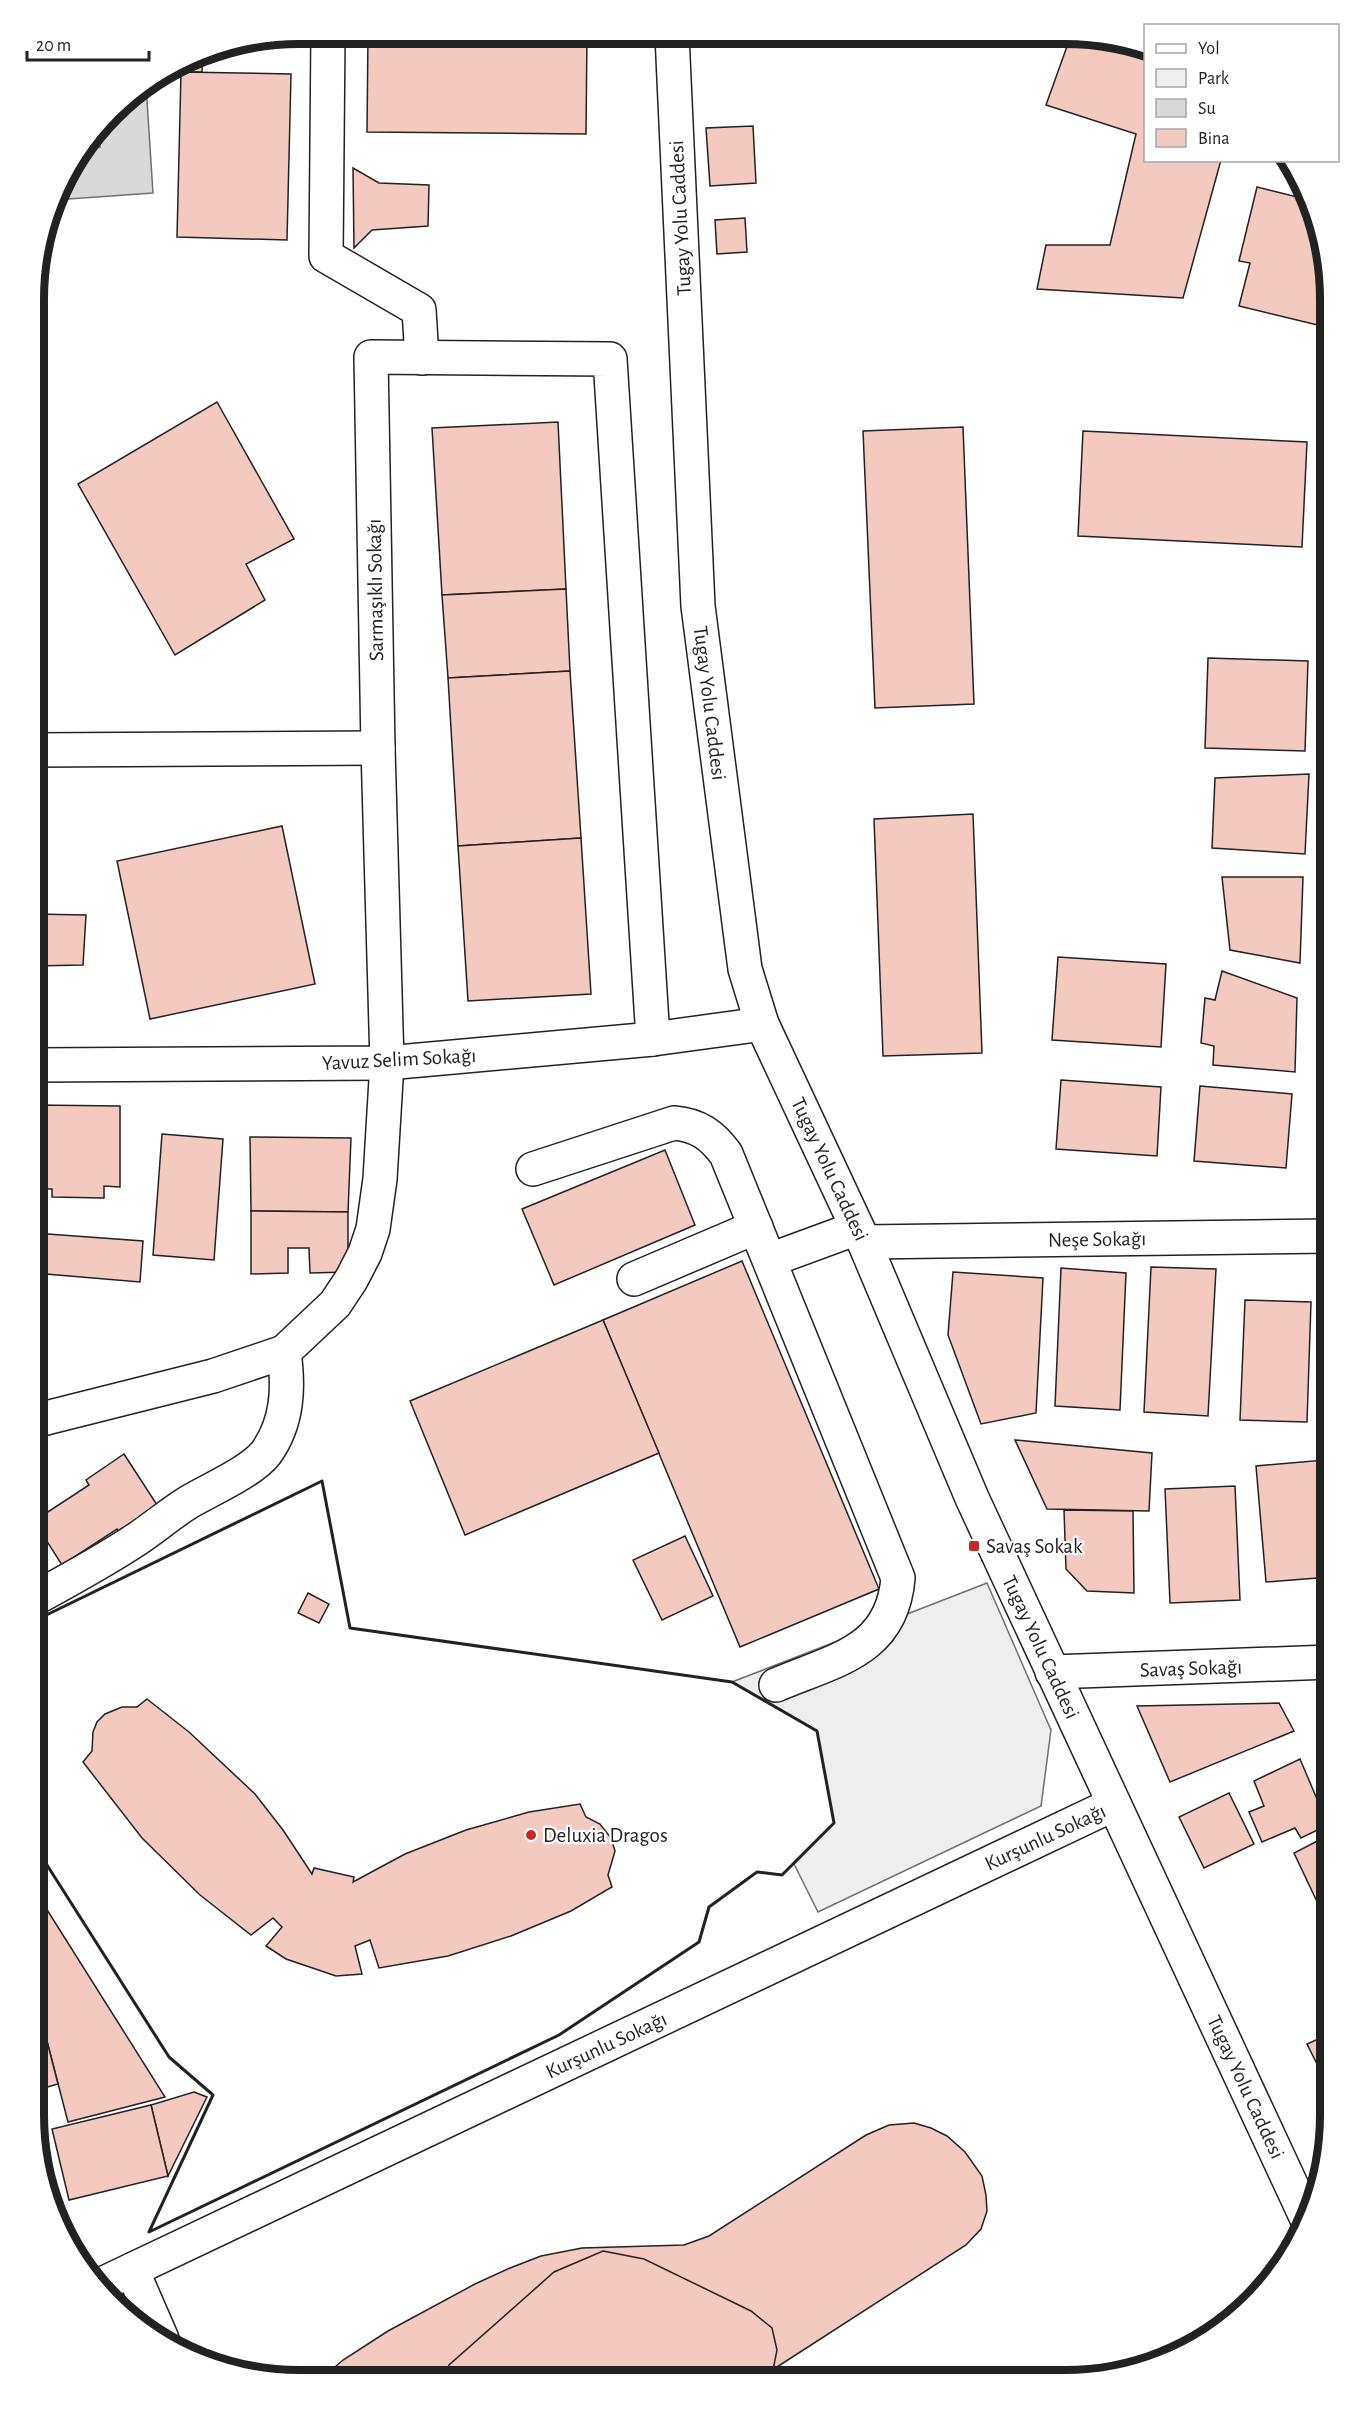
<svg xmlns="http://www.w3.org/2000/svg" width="1363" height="2414" font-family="'Alegreya Sans',sans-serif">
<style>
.green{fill:#eee;stroke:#6f6f6f;stroke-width:1.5}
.water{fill:#d9d9d9;stroke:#6f6f6f;stroke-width:1.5}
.building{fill:#f3c9c0;stroke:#222;stroke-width:1.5}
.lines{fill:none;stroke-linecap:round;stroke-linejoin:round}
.minor-casing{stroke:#222;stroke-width:36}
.major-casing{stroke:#222;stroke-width:36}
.minor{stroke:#fff;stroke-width:33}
.major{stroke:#fff;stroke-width:33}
.wall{stroke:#222;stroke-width:3}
.poi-dot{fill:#c62828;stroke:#fff;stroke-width:2}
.labels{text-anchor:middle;stroke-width:4.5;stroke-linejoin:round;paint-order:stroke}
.street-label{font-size:21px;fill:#222;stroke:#fff}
.poi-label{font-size:21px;fill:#222;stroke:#fff;text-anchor:start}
.rim{fill:none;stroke:#222;stroke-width:8}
</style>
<rect width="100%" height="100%" fill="#fff"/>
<polygon class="green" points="987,1583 1051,1730 1041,1806 818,1912 794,1864 834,1823 817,1731 732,1682"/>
<polygon class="water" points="146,85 153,193 55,200 61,181 86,148 100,147 99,130 123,99"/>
<g class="building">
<polygon points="368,33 587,35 586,134 367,132"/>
<polygon points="1070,38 1116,38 1146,48 1146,160 1221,160 1183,298 1037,289 1046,245 1110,245 1136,134 1046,105"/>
<polygon points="203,52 202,72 189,72 189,58"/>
<polygon points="181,72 291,74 287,240 177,237"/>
<polygon points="753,126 756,183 710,186 706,128"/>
<polygon points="353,168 379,183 429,185 428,226 372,230 354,248"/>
<polygon points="1257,187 1309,200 1316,213 1330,299 1330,328 1239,306 1250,263 1239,261"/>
<polygon points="745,218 747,252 717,254 715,220"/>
<polygon points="217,402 294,539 246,564 265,600 175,655 78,484"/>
<polygon points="558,422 566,589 442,595 432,428"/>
<polygon points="963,427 974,704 875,708 863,431"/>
<polygon points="1083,431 1307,442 1302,547 1078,536"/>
<polygon points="566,589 570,671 448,678 442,595"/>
<polygon points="1208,658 1308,661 1305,751 1205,748"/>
<polygon points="570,671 581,838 458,846 448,678"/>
<polygon points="1309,774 1305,854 1212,848 1215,778"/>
<polygon points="973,814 982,1053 883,1056 874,819"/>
<polygon points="282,826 315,984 150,1019 117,861"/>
<polygon points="581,838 591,994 468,1001 458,846"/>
<polygon points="1222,877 1303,877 1300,963 1230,950"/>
<polygon points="34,914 86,915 83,965 34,966"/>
<polygon points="1058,957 1166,964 1161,1047 1052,1040"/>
<polygon points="1222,971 1297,998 1295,1072 1213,1065 1214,1046 1201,1043 1205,998 1215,1000"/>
<polygon points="1061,1080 1161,1087 1157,1156 1056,1149"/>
<polygon points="1200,1086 1292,1094 1286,1168 1194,1161"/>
<polygon points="34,1105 120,1106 120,1187 104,1186 104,1198 52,1197 52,1189 37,1189 37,1135 34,1136"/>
<polygon points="162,1134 223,1139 214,1260 153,1255"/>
<polygon points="250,1137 351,1138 348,1212 251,1211"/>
<polygon points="665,1150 695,1225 554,1285 522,1209"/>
<polygon points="251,1211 348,1212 348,1272 310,1273 309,1248 288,1248 288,1273 251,1274"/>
<polygon points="34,1233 143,1241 140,1282 34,1273"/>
<polygon points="742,1261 879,1589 740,1647 603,1320"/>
<polygon points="1151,1267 1216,1269 1208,1416 1144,1412"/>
<polygon points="1061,1268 1126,1273 1120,1410 1055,1406"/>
<polygon points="953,1272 1043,1278 1036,1413 981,1424 948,1335"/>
<polygon points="1245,1300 1311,1302 1307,1422 1240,1420"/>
<polygon points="603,1320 659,1453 465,1535 410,1401"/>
<polygon points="1015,1440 1152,1453 1149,1511 1047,1509"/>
<polygon points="124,1454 161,1511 122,1537 117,1529 62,1565 34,1521 89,1485 86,1480"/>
<polygon points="1325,1460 1330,1516 1330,1577 1266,1582 1256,1466"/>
<polygon points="1235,1486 1240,1600 1170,1603 1165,1489"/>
<polygon points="1064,1510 1133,1511 1134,1593 1087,1591 1066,1569"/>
<polygon points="685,1536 713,1596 662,1620 633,1560"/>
<polygon points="308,1593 329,1604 319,1623 298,1613"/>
<polygon points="147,1699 189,1732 255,1794 283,1830 312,1874 314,1868 354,1877 353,1882 405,1854 466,1830 529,1812 580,1804 586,1817 600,1824 611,1838 615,1851 608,1875 612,1887 571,1911 511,1936 448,1956 379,1968 370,1940 355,1946 362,1974 336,1976 286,1959 266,1946 282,1927 273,1918 251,1935 200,1895 142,1838 83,1762 92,1751 93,1732 97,1722 105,1714 122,1707 137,1707"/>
<polygon points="1279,1703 1294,1731 1170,1782 1137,1706"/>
<polygon points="1300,1759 1328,1825 1301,1838 1295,1828 1262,1842 1249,1812 1264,1806 1254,1781"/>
<polygon points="1229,1793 1254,1844 1204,1868 1179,1817"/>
<polygon points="1329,1835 1329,1927 1294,1853"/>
<polygon points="39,1897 165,2097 68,2122 33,1987 33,1899"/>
<polygon points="33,1987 58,2084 33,2091"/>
<polygon points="1329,2034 1329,2088 1307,2044"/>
<polygon points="194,2092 207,2097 168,2176 151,2105"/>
<polygon points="151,2105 168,2176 69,2200 52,2129"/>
<polygon points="914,2123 931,2128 947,2136 965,2152 982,2176 986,2195 987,2211 981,2229 966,2245 777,2367 729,2380 321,2379 343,2360 388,2331 475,2284 510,2268 541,2256 582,2248 684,2245 709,2236 866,2135 889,2125"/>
<polygon points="603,2251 644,2259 751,2311 772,2328 777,2350 771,2380 446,2379 449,2365 554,2272"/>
</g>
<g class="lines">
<g class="minor-casing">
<g id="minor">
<polyline points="328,33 326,256 419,310 422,358"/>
<polyline points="35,750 378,748"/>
<polyline points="34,1065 387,1063 653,1039 762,1024"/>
<path d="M533 1169 674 1123C698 1125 712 1135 726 1154L898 1578C892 1652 834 1660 776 1685"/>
<polyline points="864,1242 1330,1236"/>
<polyline points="770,1260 857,1228"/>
<polyline points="634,1279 756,1227"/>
<polyline points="34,1421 213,1376 284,1352 335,1304 351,1280 365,1253 373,1229 380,1179 387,1063 378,748 371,357 610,359 653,1039"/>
<path d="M34 1599C69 1580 104 1561 137 1539 155 1527 171 1513 189 1502 211 1489 251 1472 266 1453 288 1422 289 1388 284 1352"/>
<polyline points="1052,1672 1330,1662"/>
<polyline points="132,2270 162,2339"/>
<polyline points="98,2286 1114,1804"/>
</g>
</g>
<g class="major-casing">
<polyline id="major" points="672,35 698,606 745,969 762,1024 864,1242 972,1498 1308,2221"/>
</g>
<use href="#minor" class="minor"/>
<use href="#major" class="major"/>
<polyline class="wall" points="33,1843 169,2057 213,2095 149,2232 559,2035 699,1942 709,1907 757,1872 782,1875 834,1823 817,1731 732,1682 350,1628 322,1481 34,1621"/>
</g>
<g class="poi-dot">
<rect x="968" y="1540" width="12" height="12" rx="3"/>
<circle cx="531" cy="1835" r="6"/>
</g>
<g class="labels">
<g class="street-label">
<text transform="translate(680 218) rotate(-93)" y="7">Tugay Yolu Caddesi</text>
<text transform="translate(375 590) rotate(-91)" y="7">Sarmaşıklı Sokağı</text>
<text transform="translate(710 703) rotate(83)" y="7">Tugay Yolu Caddesi</text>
<text transform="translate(399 1059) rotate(-3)" y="7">Yavuz Selim Sokağı</text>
<text transform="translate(830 1169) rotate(65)" y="7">Tugay Yolu Caddesi</text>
<text transform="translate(1097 1239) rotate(-1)" y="7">Neşe Sokağı</text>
<text transform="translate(1041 1647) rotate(65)" y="7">Tugay Yolu Caddesi</text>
<text transform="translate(1191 1668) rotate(-2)" y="7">Savaş Sokağı</text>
<text transform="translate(1045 1837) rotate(-25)" y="7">Kurşunlu Sokağı</text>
<text transform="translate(606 2045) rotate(-25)" y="7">Kurşunlu Sokağı</text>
<text transform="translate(1246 2087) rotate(65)" y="7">Tugay Yolu Caddesi</text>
</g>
<g class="poi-label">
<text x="986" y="1553">Savaş Sokak</text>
<text x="543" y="1842">Deluxia Dragos</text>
</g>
</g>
<path d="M0 0H1363V2414H0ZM299 44H1065A255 255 0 0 1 1320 299V2115A255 255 0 0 1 1065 2370H299A255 255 0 0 1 44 2115V299A255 255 0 0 1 299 44Z" fill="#fff" fill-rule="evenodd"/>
<path class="rim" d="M299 44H1065A255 255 0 0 1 1320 299V2115A255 255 0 0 1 1065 2370H299A255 255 0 0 1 44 2115V299A255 255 0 0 1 299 44Z"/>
<rect x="1144" y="24" width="195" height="138" fill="#ffffff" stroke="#a7a7a7" stroke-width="1.5"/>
<rect x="1156" y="44" width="30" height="9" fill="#ffffff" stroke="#a7a7a7" stroke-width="1.5"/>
<text x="1198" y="54" font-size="18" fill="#222222">Yol</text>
<rect x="1156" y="69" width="30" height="18" fill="#eeeeee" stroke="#a7a7a7" stroke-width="1.5"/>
<text x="1198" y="84" font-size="18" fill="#222222">Park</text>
<rect x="1156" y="99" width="30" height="18" fill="#d9d9d9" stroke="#a7a7a7" stroke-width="1.5"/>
<text x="1198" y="114" font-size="18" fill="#222222">Su</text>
<rect x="1156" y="129" width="30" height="18" fill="#f3c9c0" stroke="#a7a7a7" stroke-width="1.5"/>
<text x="1198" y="144" font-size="18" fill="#222222">Bina</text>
<path d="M27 51v9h122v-9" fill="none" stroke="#222222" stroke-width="3"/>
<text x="36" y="51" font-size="18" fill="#222222" stroke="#ffffff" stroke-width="4.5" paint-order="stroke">20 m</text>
</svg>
